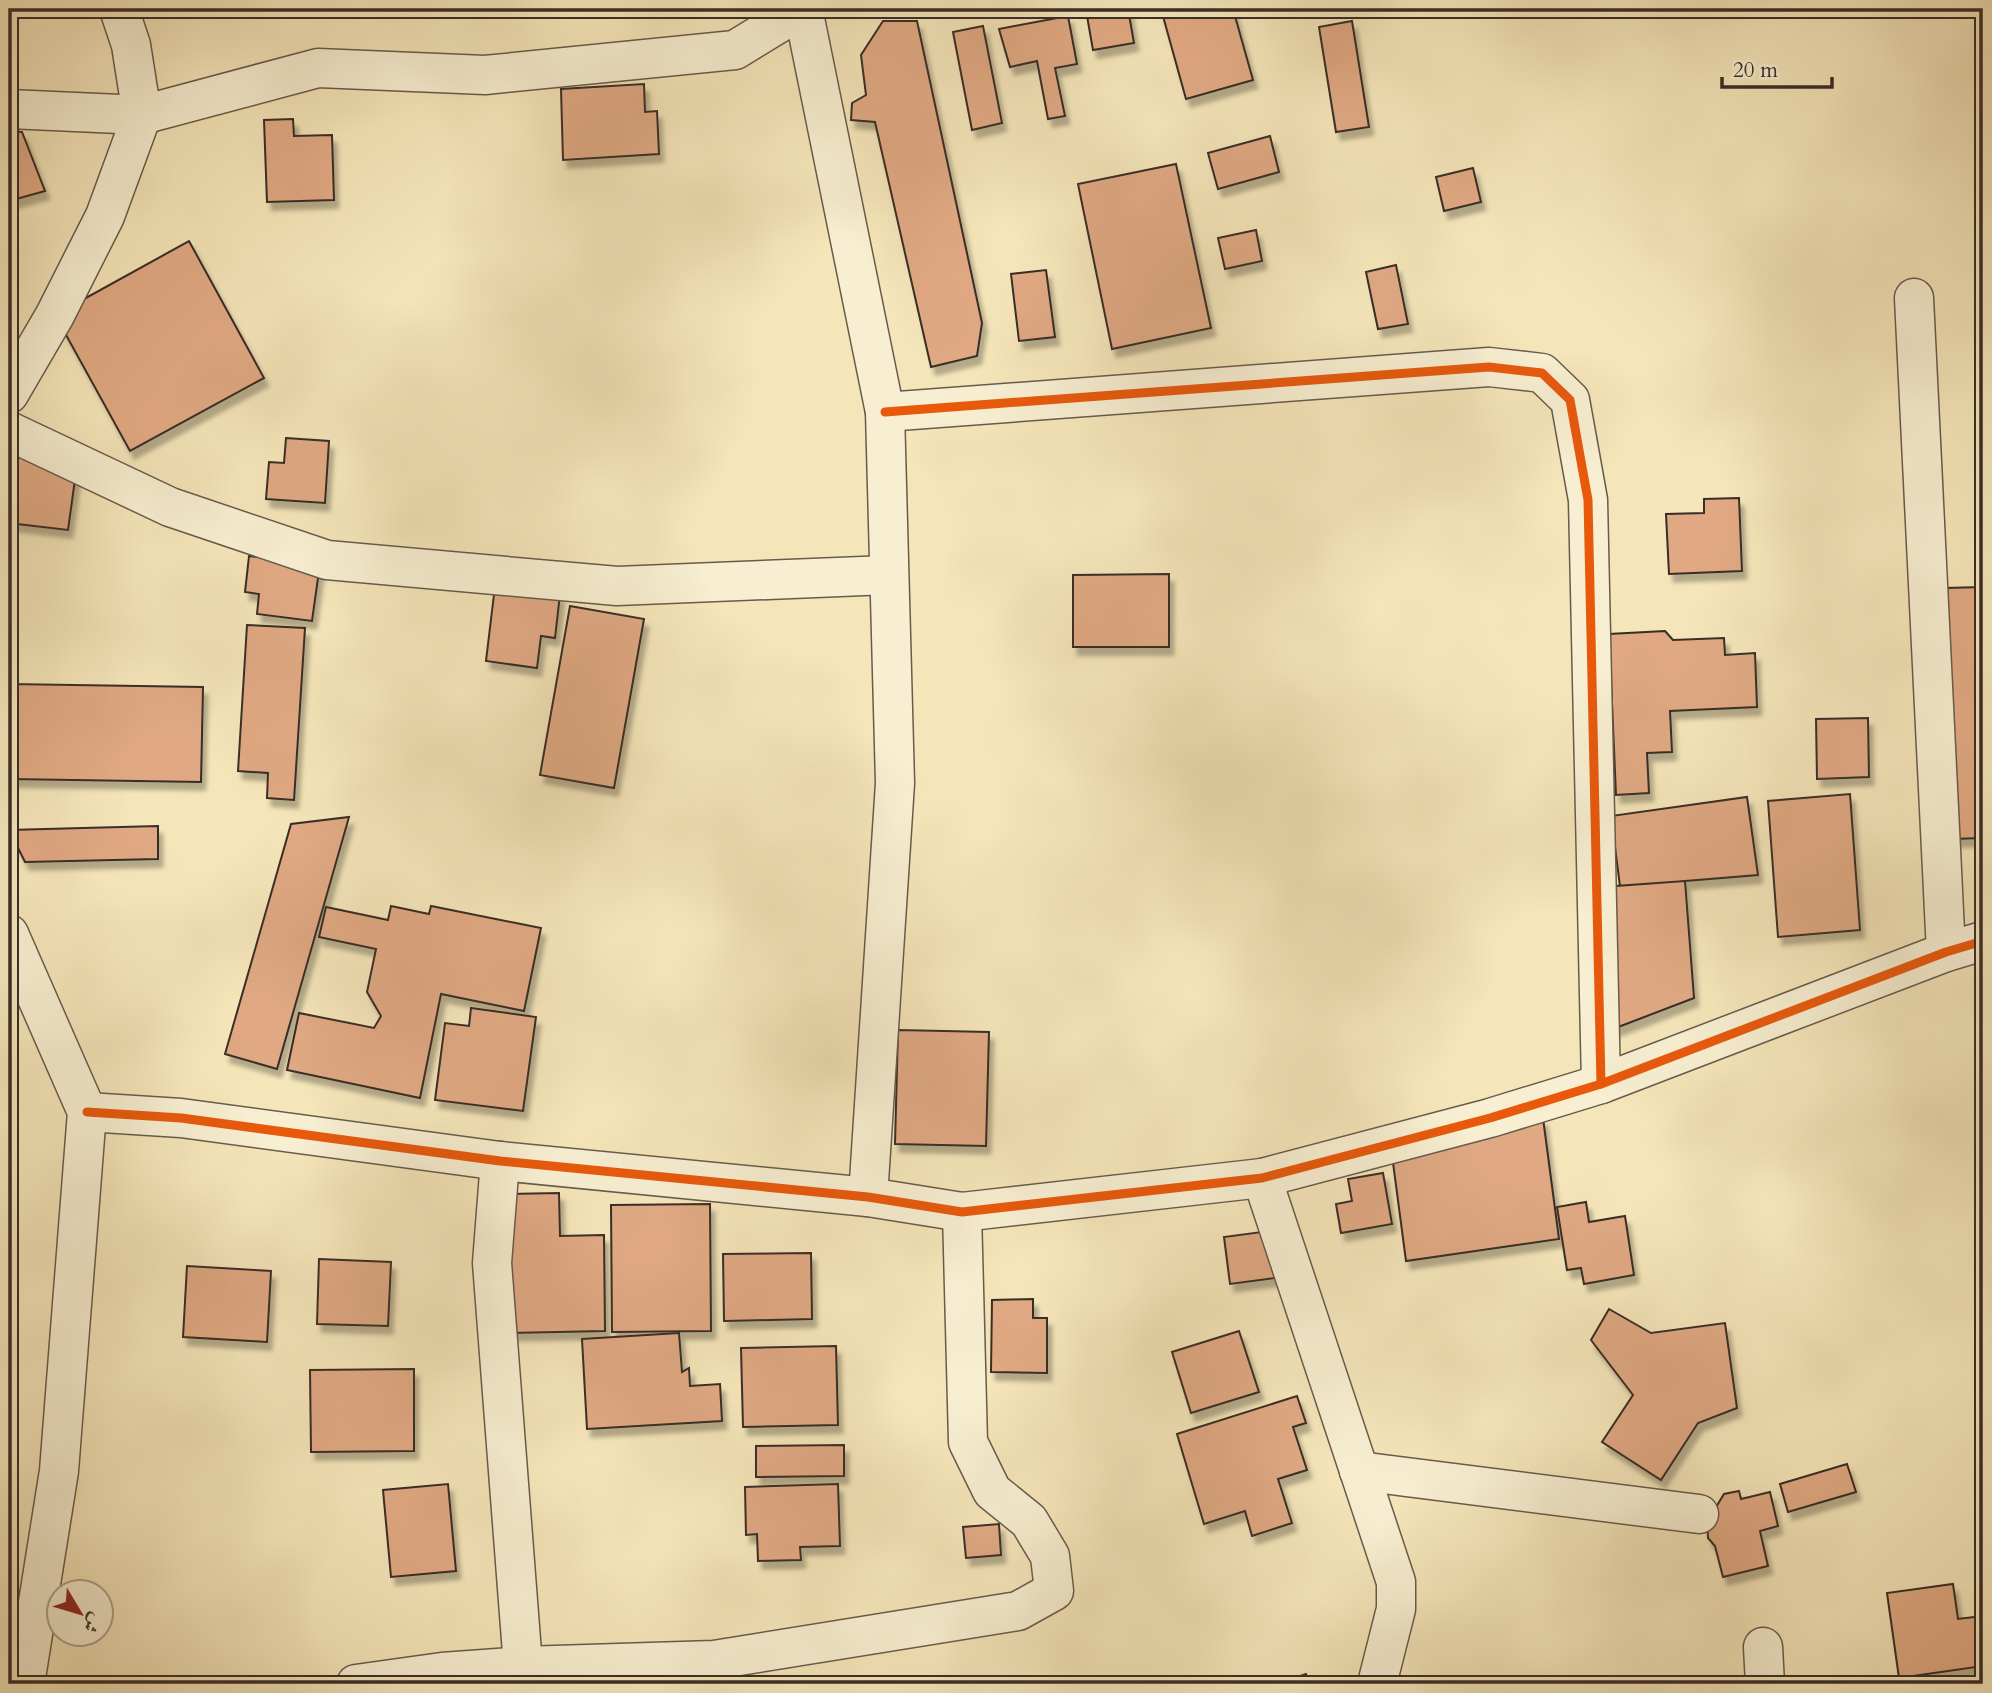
<svg xmlns="http://www.w3.org/2000/svg" width="1992" height="1693" font-family="Cardo,Amiri,serif">
<style>
.building{fill:#e0a983;stroke:#392d28;stroke-width:2;filter:url(#shadow)}
.lines{fill:none;stroke-linecap:round;stroke-linejoin:round}
.minor-casing{stroke:#685b4c;stroke-width:41}
.tertiary-casing{stroke:#685b4c;stroke-width:41}
.minor{stroke:#f8efd2;stroke-width:38}
.tertiary{stroke:#f8efd2;stroke-width:38}
.cycleway-casing{stroke:#f8efd2;stroke-width:13}
.cycleway{stroke:#e8590c;stroke-width:9}
</style>
<defs>
<filter id="shadow"><feDropShadow dx="4.5" dy="8" stdDeviation="2" flood-color="#0004"/></filter>
</defs>
<rect width="100%" height="100%" fill="#f5e6ba"/>
<filter id="stains"><feTurbulence type="fractalNoise" baseFrequency=".00286" numOctaves="4"/><feColorMatrix values="0 0 0 0 .2 0 0 0 0 .09 0 0 0 0 .02 0 0 0 .5 -.17"/></filter>
<radialGradient id="worn" r=".72"><stop offset=".6" stop-color="#630" stop-opacity="0"/><stop offset="1" stop-color="#630" stop-opacity=".3"/></radialGradient>
<g class="building">
<polygon points="1128,9 1134,43 1093,50 1087,16"/>
<polygon points="1161,9 1233,9 1253,80 1186,99"/>
<polygon points="1068,16 1077,64 1055,68 1065,116 1048,119 1037,61 1010,67 999,29"/>
<polygon points="883,21 917,21 982,323 977,356 931,367 875,122 851,120 852,103 866,95 861,55"/>
<polygon points="1352,21 1369,127 1336,132 1319,27"/>
<polygon points="983,26 1002,123 972,130 953,32"/>
<polygon points="644,84 645,112 657,111 659,154 563,160 561,89"/>
<polygon points="293,119 294,136 332,135 334,200 267,202 264,120"/>
<polygon points="9,131 22,132 45,191 9,201"/>
<polygon points="1270,136 1279,172 1218,189 1208,153"/>
<polygon points="1176,164 1211,328 1112,349 1078,184"/>
<polygon points="1473,168 1481,202 1444,211 1436,177"/>
<polygon points="1256,230 1262,261 1225,269 1218,238"/>
<polygon points="189,241 264,378 130,451 55,315"/>
<polygon points="1396,265 1408,324 1378,329 1366,272"/>
<polygon points="1046,270 1055,337 1019,341 1011,274"/>
<polygon points="286,438 329,441 325,503 266,499 269,462 284,463"/>
<polygon points="9,456 77,465 68,530 9,523"/>
<polygon points="1739,498 1742,571 1669,574 1666,514 1704,513 1704,499"/>
<polygon points="249,556 320,564 312,621 257,614 259,594 245,592"/>
<polygon points="1169,574 1169,647 1073,647 1073,575"/>
<polygon points="495,586 560,594 555,638 541,636 537,668 486,661"/>
<polygon points="1983,587 1983,838 1951,839 1945,588"/>
<polygon points="570,606 644,619 614,788 540,775"/>
<polygon points="247,625 305,628 294,800 267,798 268,773 238,771"/>
<polygon points="1665,631 1673,640 1724,638 1725,655 1755,653 1757,707 1670,711 1672,752 1647,753 1649,793 1616,795 1609,634"/>
<polygon points="9,684 203,687 201,782 9,779"/>
<polygon points="1868,718 1869,777 1817,779 1816,719"/>
<polygon points="1850,794 1860,930 1778,937 1768,801"/>
<polygon points="1747,797 1758,875 1685,881 1621,894 1611,816"/>
<polygon points="349,817 277,1069 225,1054 291,824"/>
<polygon points="158,826 158,859 25,862 9,830"/>
<polygon points="1685,881 1694,998 1613,1029 1602,887"/>
<polygon points="391,906 429,914 431,906 541,928 524,1011 441,994 420,1098 287,1070 299,1013 374,1028 381,1016 367,992 376,949 319,937 326,907 388,920"/>
<polygon points="471,1008 536,1017 523,1111 435,1100 445,1023 469,1026"/>
<polygon points="898,1030 989,1032 986,1146 895,1144"/>
<polygon points="1543,1118 1559,1239 1406,1261 1390,1140"/>
<polygon points="1383,1173 1392,1224 1341,1233 1336,1204 1352,1201 1348,1179"/>
<polygon points="559,1193 560,1236 604,1235 605,1331 509,1333 507,1194"/>
<polygon points="1586,1202 1589,1222 1625,1216 1634,1275 1584,1284 1581,1268 1567,1270 1557,1207"/>
<polygon points="710,1204 711,1331 612,1332 611,1205"/>
<polygon points="1269,1231 1275,1278 1230,1284 1224,1237"/>
<polygon points="811,1253 812,1319 724,1321 723,1254"/>
<polygon points="319,1259 391,1262 388,1326 317,1324"/>
<polygon points="187,1266 271,1271 267,1342 183,1337"/>
<polygon points="1033,1299 1033,1318 1047,1318 1047,1373 991,1372 992,1300"/>
<polygon points="1609,1309 1651,1333 1725,1323 1737,1408 1698,1423 1661,1480 1602,1442 1633,1395 1591,1340"/>
<polygon points="1239,1331 1259,1392 1191,1413 1172,1352"/>
<polygon points="679,1333 682,1372 689,1368 690,1386 720,1384 722,1421 587,1429 582,1339"/>
<polygon points="836,1346 838,1425 743,1427 741,1348"/>
<polygon points="414,1369 414,1451 311,1452 310,1370"/>
<polygon points="1297,1396 1306,1423 1293,1427 1307,1470 1278,1479 1292,1523 1252,1536 1245,1511 1204,1524 1177,1434"/>
<polygon points="844,1445 844,1476 756,1477 756,1446"/>
<polygon points="1847,1464 1856,1492 1788,1512 1780,1484"/>
<polygon points="448,1484 456,1571 391,1577 383,1490"/>
<polygon points="838,1484 840,1546 800,1547 801,1560 758,1561 757,1534 746,1535 745,1487"/>
<polygon points="1739,1491 1741,1499 1770,1492 1778,1526 1760,1531 1768,1566 1723,1577 1715,1546 1708,1538 1707,1522 1724,1494"/>
<polygon points="999,1524 1001,1555 966,1558 963,1527"/>
<polygon points="1953,1584 1958,1619 1983,1616 1983,1666 1899,1678 1887,1593"/>
<polygon points="1306,1674 1310,1684 1276,1684"/>
</g>
<g class="lines">
<g class="minor-casing">
<g id="minor">
<polyline points="803,9 885,412 895,783 868,1197"/>
<polyline points="1914,298 1946,952"/>
<polyline points="9,394 55,315 105,216 142,115 131,45 119,9"/>
<polyline points="885,412 1489,367 1542,373 1570,400 1588,500 1601,1084"/>
<polyline points="9,431 170,507 327,560 617,586 888,575"/>
<polyline points="9,934 87,1112 59,1471 25,1684"/>
<polyline points="87,1112 181,1118 500,1161 868,1197 962,1212 1262,1178 1490,1118 1601,1084 1946,952 1983,941"/>
<polyline points="500,1161 492,1263 523,1666"/>
<polyline points="1262,1178 1396,1582 1396,1609 1377,1684"/>
<polyline points="1359,1471 1699,1514"/>
<polyline points="1763,1647 1765,1684"/>
<polyline points="356,1684 442,1672 523,1666 714,1660 1018,1611 1054,1591 1050,1556 1029,1521 992,1491 968,1442 962,1212"/>
</g>
</g>
<g class="tertiary-casing">
<polyline id="tertiary" points="9,109 142,115 318,68 485,75 735,50 802,9"/>
</g>
<use href="#minor" class="minor"/>
<use href="#tertiary" class="tertiary"/>
<g class="cycleway-casing">
<g id="cycleway">
<polyline points="885,412 1489,367 1542,373 1570,400 1588,500 1601,1084"/>
<polyline points="87,1112 181,1118 500,1161 868,1197 962,1212 1262,1178 1490,1118 1601,1084 1946,952 1983,941"/>
</g>
</g>
<use href="#cycleway" class="cycleway"/>
</g>
<rect width="1992" height="1693" fill="none" stroke="#f5e6ba" stroke-width="35"/>
<rect x="10" y="10" width="1971" height="1672" fill="none" stroke="#392d28" stroke-width="3.5"/>
<rect x="18" y="18" width="1957" height="1658" fill="none" stroke="#392d28" stroke-width="2"/>
<g transform="translate(80 1613) rotate(128)"><circle r="33" fill="#f8efd2" stroke="#aca18e" stroke-width="2"/>
<path d="M0-5L12 26L0 18L-12 26Z" fill="#8f2418"/>
<text y="-10" font-size="19" font-weight="bold" text-anchor="middle" fill="#392d28">ش</text>
</g>
<path d="M1722 77v10h110v-10" fill="none" stroke="#392d28" stroke-width="3.5"/>
<text x="1733" y="77" font-size="21" fill="#392d28" stroke="#f8efd2" stroke-width="5" paint-order="stroke">20 m</text>
<rect width="100%" height="100%" filter="url(#stains)"/>
<rect width="100%" height="100%" fill="url(#worn)"/>
</svg>
